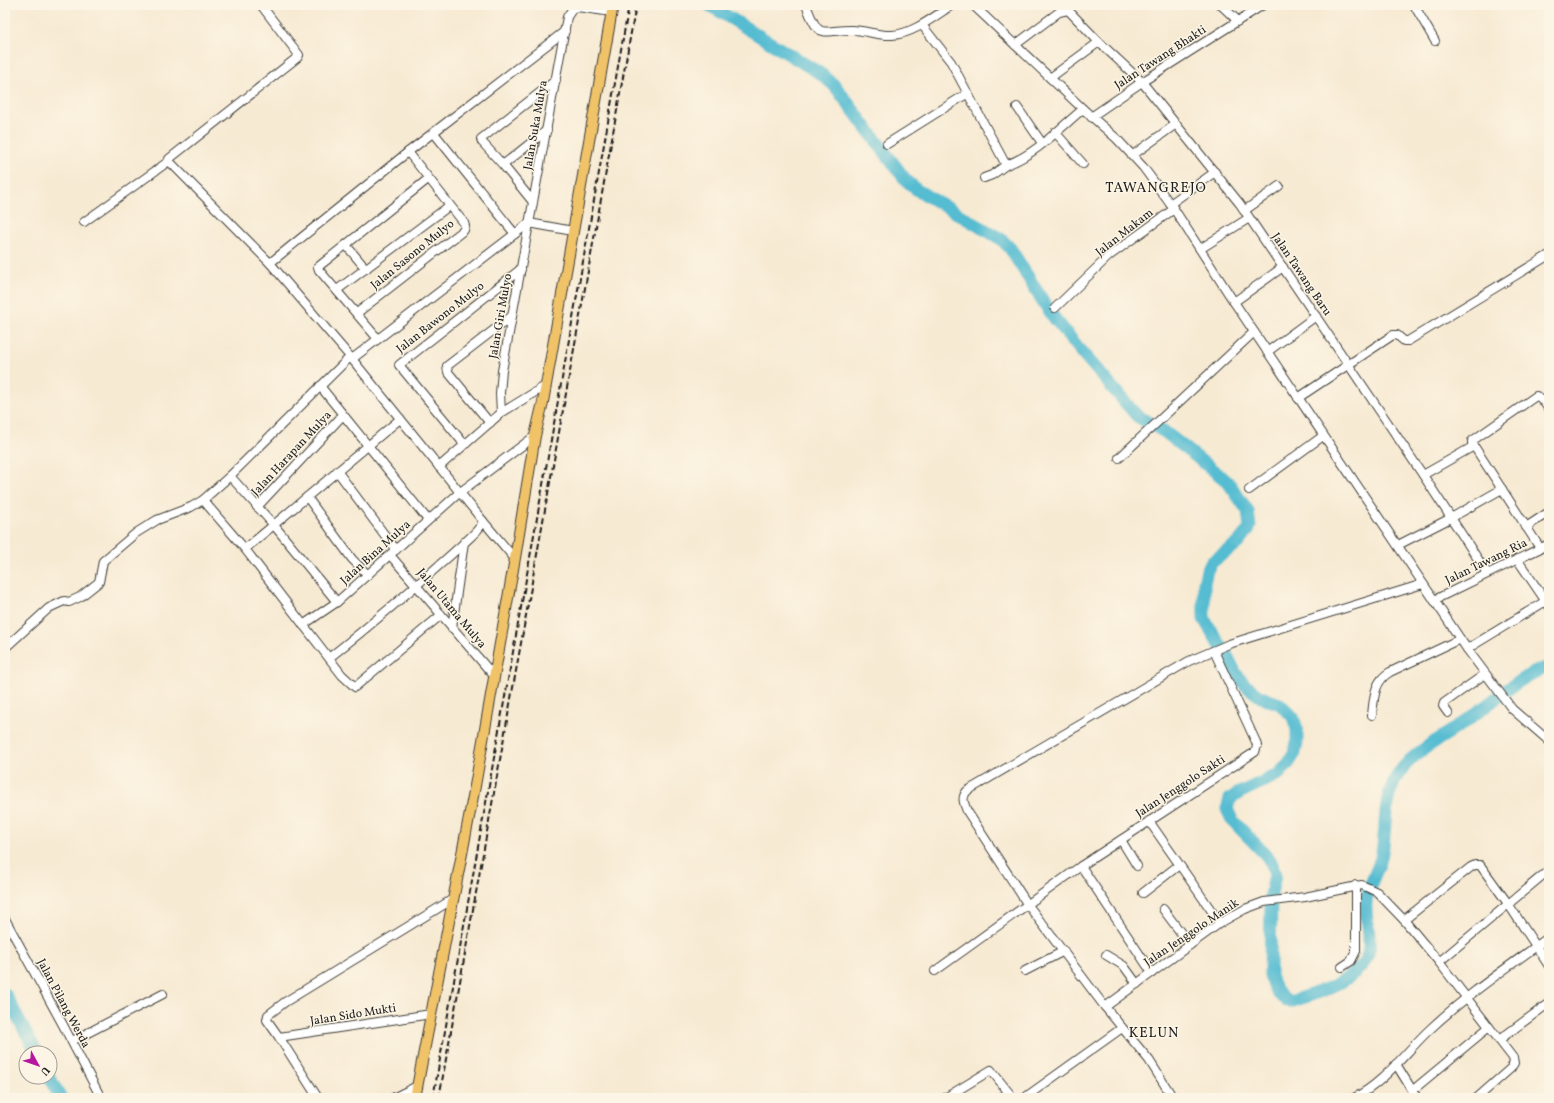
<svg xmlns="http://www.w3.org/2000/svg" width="1554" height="1103" font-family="Vollkorn,serif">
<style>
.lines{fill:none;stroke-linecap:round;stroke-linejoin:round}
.river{stroke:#54bcd1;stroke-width:13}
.minor-casing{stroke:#3d3b37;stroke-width:10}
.major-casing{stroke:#3d3b37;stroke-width:12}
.minor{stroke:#fff;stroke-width:8}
.major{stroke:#f0c369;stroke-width:10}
.rail{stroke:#1c1c1c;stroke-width:2;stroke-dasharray:6 3;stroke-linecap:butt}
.labels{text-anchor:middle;stroke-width:3;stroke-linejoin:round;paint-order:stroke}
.street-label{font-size:12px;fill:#1c1c1c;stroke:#fcf5e5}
.quarter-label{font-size:14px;letter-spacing:1px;fill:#1c1c1c;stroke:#fcf5e5}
</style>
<rect width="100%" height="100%" fill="#fcf5e5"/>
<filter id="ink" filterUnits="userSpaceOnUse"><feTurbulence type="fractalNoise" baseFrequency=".025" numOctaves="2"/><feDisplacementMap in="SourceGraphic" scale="8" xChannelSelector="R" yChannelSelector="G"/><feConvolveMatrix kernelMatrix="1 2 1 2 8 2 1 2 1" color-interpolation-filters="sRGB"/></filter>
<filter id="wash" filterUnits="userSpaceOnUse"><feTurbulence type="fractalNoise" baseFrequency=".012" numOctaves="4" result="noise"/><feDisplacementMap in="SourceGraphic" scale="16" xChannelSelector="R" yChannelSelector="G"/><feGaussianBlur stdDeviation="0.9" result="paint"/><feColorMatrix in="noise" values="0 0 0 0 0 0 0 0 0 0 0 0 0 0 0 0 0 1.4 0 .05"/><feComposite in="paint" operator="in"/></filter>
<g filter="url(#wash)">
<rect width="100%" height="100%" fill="#f7ead3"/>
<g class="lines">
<g class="river">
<path d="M709 5 821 74 835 86 905 179 917 190 1001 239 1010 248 1051 314 1085 356 1137 416 1165 432 1228 482 1248 511 1250 527 1246 533 1238 543 1212 562 1207 570 1204 583V619L1228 658 1236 674 1245 685 1261 697 1280 704 1293 717 1297 729V742L1295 753 1288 764 1279 774 1239 793 1230 799 1227 809 1232 820 1266 855 1272 864 1275 875 1271 895 1270 976C1275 990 1277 995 1290 1002 1317 993 1364 980 1369 949 1371 933 1365 918 1366 903 1367 887 1377 873 1381 858 1387 832 1382 802 1396 778 1409 755 1432 744 1453 730 1462 725 1470 718 1478 712 1496 699 1528 670 1549 668"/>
<polyline points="5,994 37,1053"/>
<polyline points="49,1077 61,1098"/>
</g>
</g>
</g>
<g filter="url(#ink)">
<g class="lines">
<g class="minor-casing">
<g id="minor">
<path d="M261 5 299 55 298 57 169 159V161L270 263 352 359 483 521C481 530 461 545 454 552 413 589 372 624 329 658"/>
<path d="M806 5C820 41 819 30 852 30 865 30 879 36 892 35 913 34 935 16 952 5"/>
<polyline points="973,5 1083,109 1117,139 1143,167 1174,209 1234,302 1467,649 1512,709 1549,741"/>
<polyline points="1221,5 1238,21"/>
<polyline points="1414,5 1435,41"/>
<path d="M922 25 951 62 1006 165C1035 155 1059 129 1083 109"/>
<polyline points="1015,45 1059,12 1068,10 1099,42 1142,82 1240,204 1423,475 1487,573"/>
<polyline points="1050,78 1099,42"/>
<polyline points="1017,107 1042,143"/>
<polyline points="1091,117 1142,82 1263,5"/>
<polyline points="1055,132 1083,164"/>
<polyline points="434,133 515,234"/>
<polyline points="887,144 968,93"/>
<polyline points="1133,155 1176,124"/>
<polyline points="503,165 547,130"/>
<polyline points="984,178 992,175 1006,165"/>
<polyline points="533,202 503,165 482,142 481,139 556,80"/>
<polyline points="1170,204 1215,172"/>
<polyline points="1244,211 1279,186"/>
<polyline points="84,222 169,161"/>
<polyline points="346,245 366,269"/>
<polyline points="1200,249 1249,218"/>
<polyline points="270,263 408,152 565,31"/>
<polyline points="337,290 449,206"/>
<polyline points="1234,302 1283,267"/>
<polyline points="1055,308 1109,256 1174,209"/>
<polyline points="357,313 464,230 465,226 464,223 408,152"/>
<polyline points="378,339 319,270 318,267 428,179"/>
<polyline points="1267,352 1316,316"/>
<polyline points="352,359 529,223 573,231"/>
<polyline points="320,386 428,520"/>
<polyline points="1298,398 1393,335 1397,335 1404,341 1408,341 1549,255"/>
<polyline points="501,413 500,393 502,371 567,17 573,8 577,7 612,12"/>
<polyline points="400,419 245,549 342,675 355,687 441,615"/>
<polyline points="490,423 448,372 447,366 512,316"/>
<polyline points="465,445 399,365 521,269"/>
<polyline points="1119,458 1254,332"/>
<polyline points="439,467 501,413 545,386"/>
<polyline points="337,471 396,550"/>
<polyline points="1423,475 1474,446"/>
<polyline points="230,476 273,524 337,602"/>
<polyline points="1249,490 1323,436"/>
<polyline points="307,497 352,559 368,575"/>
<polyline points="203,500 245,549"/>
<polyline points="257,507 343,415"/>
<polyline points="483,521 515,559"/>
<polyline points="1526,527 1549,512"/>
<polyline points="1398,545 1451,518 1502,489"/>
<path d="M1540 548 1472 443V441L1536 396C1542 397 1546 405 1549 410"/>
<polyline points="390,555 494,676"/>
<polyline points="1517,559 1549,606"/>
<polyline points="1434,600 1549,544"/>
<polyline points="303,625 337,602 459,493 535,436"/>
<polyline points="452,628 464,542"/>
<polyline points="5,648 49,608 64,601 69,602 80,597 99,582 103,561 136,533 157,520 191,507 203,500 230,476 350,357"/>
<polyline points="1467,649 1549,599"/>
<polyline points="1448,713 1443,706 1444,703 1485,674"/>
<path d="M1372 715C1374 698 1374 681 1390 672L1460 639"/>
<polyline points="1149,821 1220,923"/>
<polyline points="1121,840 1137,866"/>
<polyline points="1081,866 1152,973"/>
<polyline points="1143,893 1179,865"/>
<polyline points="1163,909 1190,945"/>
<polyline points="5,919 63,1025 101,1098"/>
<polyline points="1404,920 1471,867 1475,865 1480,865 1509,905 1549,966"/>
<polyline points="1106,955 1124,966 1137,984"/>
<polyline points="1439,962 1549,870"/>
<polyline points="1342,967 1351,961 1356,951 1356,885"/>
<polyline points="935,971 1081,866 1255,752 1257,746 1256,742 1214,651"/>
<polyline points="1025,971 1064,951"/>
<polyline points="1105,1007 1220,923 1245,909 1264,902 1305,897 1362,885 1377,892 1404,920 1439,962 1513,1058 1514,1063 1511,1068 1477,1098"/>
<polyline points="279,1037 431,1014"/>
<polyline points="1499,1040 1549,1003"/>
<polyline points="72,1041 163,994"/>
<polyline points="1396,1064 1417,1098"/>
<polyline points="1413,1090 1489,1027"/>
<polyline points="1027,1096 1122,1028"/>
<polyline points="318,1098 279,1037 267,1020 268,1015 285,1002 453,899"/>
<polyline points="393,1098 417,1086"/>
<polyline points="945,1098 991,1070 1013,1098"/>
<polyline points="1000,1098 1009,1093"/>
<path d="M1173 1098 1149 1060 1105 1007 1028 905 967 811C964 803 961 798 967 791L1189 661 1229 644 1423 584"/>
<path d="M1354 1098C1384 1083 1404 1054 1428 1031 1465 996 1508 967 1549 937"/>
</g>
</g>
<g class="major-casing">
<polyline id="major" points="415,1098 475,786 515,558 535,436 543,402 613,5"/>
</g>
<use href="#minor" class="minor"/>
<use href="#major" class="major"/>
<g class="rail">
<polyline points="433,1098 629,5"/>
<polyline points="439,1098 636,5"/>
</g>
</g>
</g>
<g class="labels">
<g class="street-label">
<text transform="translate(1160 57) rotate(-33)" y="4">Jalan Tawang Bhakti</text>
<text transform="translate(535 125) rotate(-80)" y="4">Jalan Suka Mulya</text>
<text transform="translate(1124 232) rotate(-38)" y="4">Jalan Makam</text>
<text transform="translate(412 254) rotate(-39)" y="4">Jalan Sasono Mulyo</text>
<text transform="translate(1302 274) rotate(56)" y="4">Jalan Tawang Baru</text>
<text transform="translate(500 316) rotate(-80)" y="4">Jalan Giri Mulyo</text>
<text transform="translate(440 317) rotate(-38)" y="4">Jalan Bawono Mulyo</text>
<text transform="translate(291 453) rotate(-47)" y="4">Jalan Harapan Mulya</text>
<text transform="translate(375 552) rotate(-42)" y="4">Jalan Bina Mulya</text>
<text transform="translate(1486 561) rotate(-26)" y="4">Jalan Tawang Ria</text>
<text transform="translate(452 608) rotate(50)" y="4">Jalan Utama Mulya</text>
<text transform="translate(1180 786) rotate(-33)" y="4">Jalan Jenggolo Sakti</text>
<text transform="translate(1191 932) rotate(-34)" y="4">Jalan Jenggolo Manik</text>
<text transform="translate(64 1003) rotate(62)" y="4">Jalan Pilang Werda</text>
<text transform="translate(353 1014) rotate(-9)" y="4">Jalan Sido Mukti</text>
</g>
<g class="quarter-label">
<text x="1156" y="192">TAWANGREJO</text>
<text x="1154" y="1037">KELUN</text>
</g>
</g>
<rect width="1554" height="1103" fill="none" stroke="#fcf5e5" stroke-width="20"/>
<g transform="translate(38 1065) rotate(130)"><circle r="19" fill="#fcf5e5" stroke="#a29e95"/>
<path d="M0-3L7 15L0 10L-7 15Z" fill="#b5179e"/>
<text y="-6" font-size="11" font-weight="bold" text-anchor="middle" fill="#1c1c1c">U</text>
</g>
</svg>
